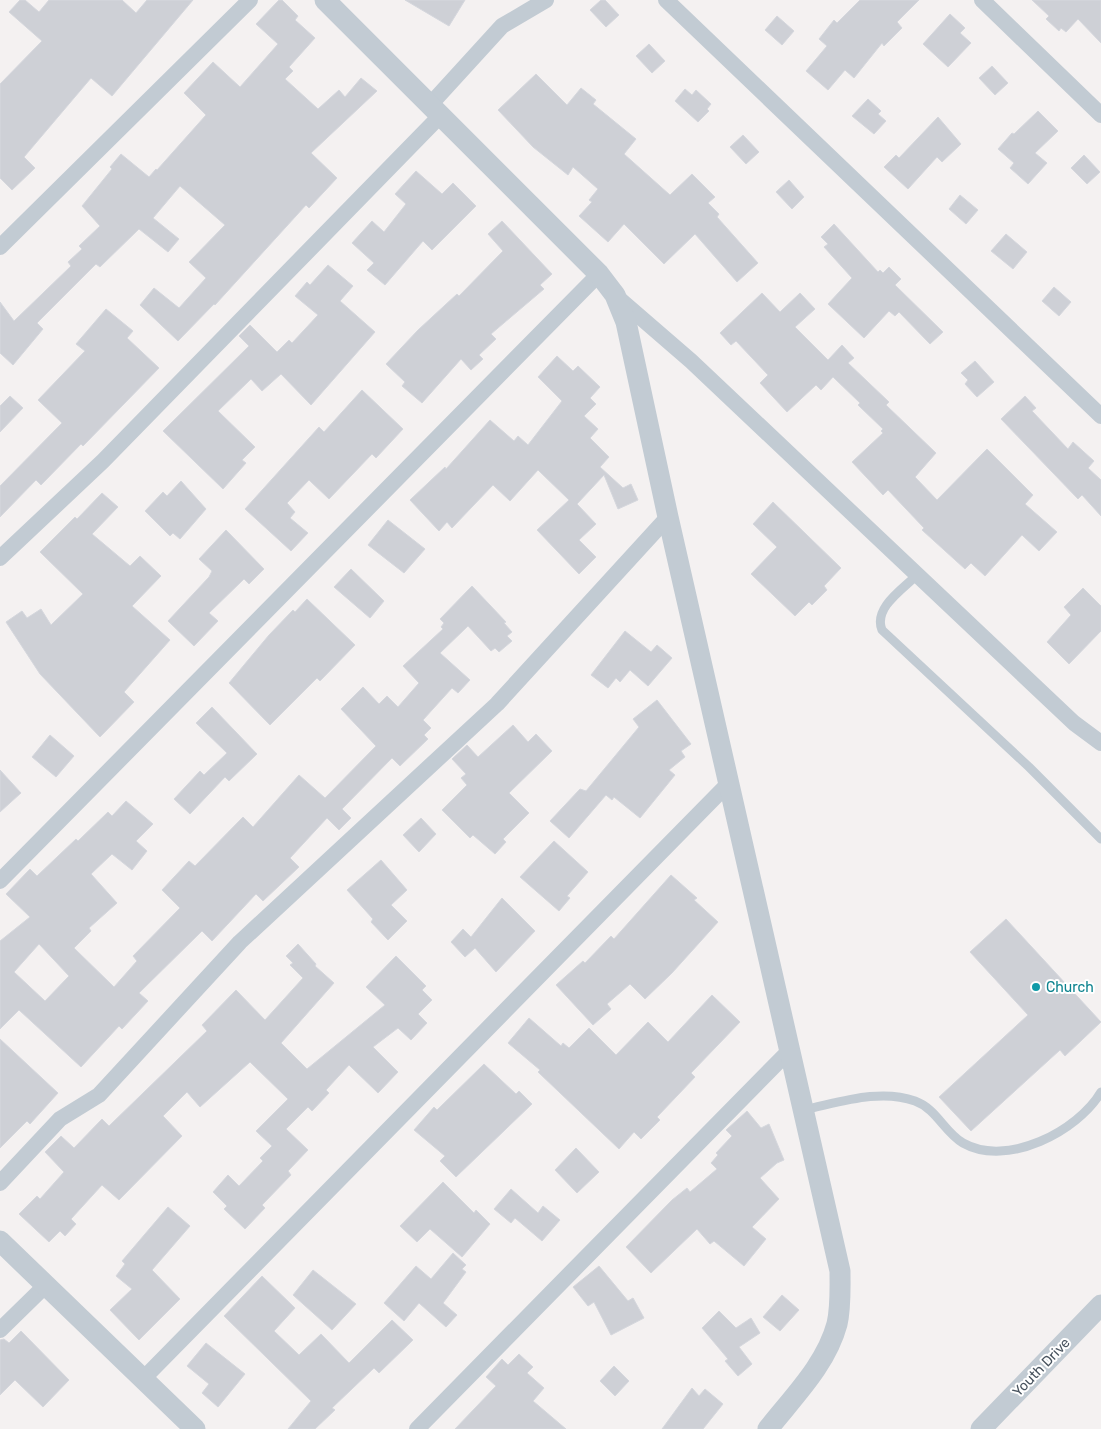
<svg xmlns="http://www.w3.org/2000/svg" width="1101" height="1429" font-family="Rubik,sans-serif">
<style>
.building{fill:#ced0d6;stroke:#d5d7dd;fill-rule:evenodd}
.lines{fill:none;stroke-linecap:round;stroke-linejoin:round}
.service{stroke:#c2cbd3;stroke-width:9}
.minor{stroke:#c2cbd3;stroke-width:16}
.tertiary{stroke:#c2cbd3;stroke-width:21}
.culture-dot{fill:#0f9aa8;stroke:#fff;stroke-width:2}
.labels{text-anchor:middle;stroke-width:4;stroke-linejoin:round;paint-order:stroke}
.culture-label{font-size:14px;fill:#0d838f;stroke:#fff;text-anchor:start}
.street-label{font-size:14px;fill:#49545f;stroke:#fff}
</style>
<rect width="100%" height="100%" fill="#f4f1f1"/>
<g class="building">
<polygon points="20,0 25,0 39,12 49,0 122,0 136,13 147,0 193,0 112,96 91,78 24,157 35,168 12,190 0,178 0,84 42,41 9,12"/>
<polygon points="279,0 282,0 298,16 295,20 315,38 289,67 293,71 285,79 318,109 339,90 345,97 361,78 377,91 311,153 337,178 309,208 306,205 215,305 214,304 178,341 140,305 154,288 179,308 206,278 189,262 225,225 180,186 153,218 179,239 168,252 139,229 100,267 96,264 37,323 43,329 13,365 0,353 0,302 14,321 71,266 68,262 82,249 79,246 100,226 82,206 112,169 110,167 121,154 149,177 156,169 157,170 206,115 184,93 213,62 240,87 278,44 256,24"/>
<polygon points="405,0 465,0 449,26"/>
<polygon points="601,0 605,0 619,15 606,27 590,10"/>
<polygon points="860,0 919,0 897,22 902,28 884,46 882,43 854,78 845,70 828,90 806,71 827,46 819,39 834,20 837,23"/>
<polygon points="1032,0 1101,0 1101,43 1078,19 1066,32 1061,28 1059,31 1046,19 1049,16"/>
<polygon points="950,14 965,28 960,33 971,43 948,67 923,44"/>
<polygon points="777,16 794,31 782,45 765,30"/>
<polygon points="649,44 665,61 652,73 636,56"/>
<polygon points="992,66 1008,83 995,95 979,78"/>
<polygon points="536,74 567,105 581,88 596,100 593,104 636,139 624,154 670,195 692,174 715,197 708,203 719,214 717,217 758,263 737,282 695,234 664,264 624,224 608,242 579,216 592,202 589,200 598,189 573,167 568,175 533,147 498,110"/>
<polygon points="685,89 692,95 696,90 711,104 707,109 709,111 698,122 675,101"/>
<polygon points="868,99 881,111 878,114 886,121 874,134 852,116"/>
<polygon points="1038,111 1058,131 1035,153 1047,163 1028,184 1010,168 1014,163 998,149 1012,133 1014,134"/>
<polygon points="938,117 961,144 942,162 937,157 908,189 884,167 896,155 899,158"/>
<polygon points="743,135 759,152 746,164 730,147"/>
<polygon points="1084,155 1100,172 1087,184 1071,168"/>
<polygon points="416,171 442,194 453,183 476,206 432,250 423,241 385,285 367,270 374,263 352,243 372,221 384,232 406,204 395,194"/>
<polygon points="789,180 804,197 792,209 776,192"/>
<polygon points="960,195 978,210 966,224 949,209"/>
<polygon points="502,221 552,274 540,285 544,289 491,334 496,339 479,355 483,359 471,370 461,359 422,403 402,386 405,382 386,364 418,330 457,294 459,296 503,251 488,234"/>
<polygon points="834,224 878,272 880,270 883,273 889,267 901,279 895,285 943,332 930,344 899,312 895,316 889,311 864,338 828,304 852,278 824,247 828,244 821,237"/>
<polygon points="1006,234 1027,252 1013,269 991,251"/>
<polygon points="328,265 353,286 340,301 375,332 311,405 281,374 262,391 251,379 218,411 255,447 242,460 246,463 223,489 163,431 249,346 239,336 250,325 277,352 289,340 292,343 318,315 295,296 307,282 310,285"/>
<polygon points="1054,287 1071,302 1059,316 1042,301"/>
<polygon points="762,293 780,312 800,293 815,309 795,327 828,360 842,345 854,358 848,363 889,402 886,405 936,453 915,477 937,500 987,449 1033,495 1025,504 1057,532 1039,551 1022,535 985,576 971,563 965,569 922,530 924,528 888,490 883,495 852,462 883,433 881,431 883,429 858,405 860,403 833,377 821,390 816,385 787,412 760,383 768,375 736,341 731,345 720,333"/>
<polygon points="106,309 133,331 127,338 159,368 83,446 81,444 41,485 36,480 0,517 0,486 62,423 38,400 85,351 76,344"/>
<polygon points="557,356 573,371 578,366 600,387 590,398 596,404 584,416 598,429 590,438 609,457 600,467 623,488 631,484 638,500 618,509 604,475 577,504 596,524 579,540 596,557 579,574 537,530 569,500 538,470 510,501 493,485 452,528 447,522 439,531 410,500 445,467 446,469 490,420 514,441 518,436 528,445 562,401 538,377"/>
<polygon points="975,361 994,382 977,397 965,384 968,380 961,373"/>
<polygon points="362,390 403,429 376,458 372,454 329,499 309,480 287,503 295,512 290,518 308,533 291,551 245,509 319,427 324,432"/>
<polygon points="10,396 23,408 0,432 0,406"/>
<polygon points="1025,396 1036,408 1032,411 1068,449 1073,442 1094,461 1088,468 1101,480 1101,516 1082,495 1078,499 1001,419"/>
<polygon points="181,481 206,509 180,539 173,533 170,536 145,511 163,492 167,496"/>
<polygon points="102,493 118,507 92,534 130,566 140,556 161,576 132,606 170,640 124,692 134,702 100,737 40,674 6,622 22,611 27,618 41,609 51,625 83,594 40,552 75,517 77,519"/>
<polygon points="773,502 841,568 824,586 827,590 812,605 809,602 795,616 751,574 777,547 753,524"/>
<polygon points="388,520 425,549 404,573 368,545"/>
<polygon points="226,530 264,569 249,584 244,579 209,613 218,621 194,646 168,621 209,577 212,571 199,559"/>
<polygon points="351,569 384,601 370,618 334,587"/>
<path d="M472 586 506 622 504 623 512 632 507 636 512 641 499 652 495 648 491 651 468 626 440 653 470 680 458 693 452 688 423 720 431 728 424 735 428 739 400 766 392 758 342 809 351 818 339 830 327 818 290 858 299 867 263 901 256 894 212 941 202 931 139 993 148 1001 122 1029 119 1026 81 1067 19 1010 0 1029V941L30 917 6 894 30 869 37 876 76 839 78 841 108 812 112 816 126 801 153 824 136 841 147 851 132 870 112 854 91 874 117 903 89 928 91 931 74 948 114 987 137 961 133 956 180 908 162 890 189 861 195 866 243 817 253 827 299 775 325 798 376 746 341 709 363 687 379 704 387 696 398 707 419 683 403 666 443 629 441 627 444 623 440 619ZM39 944 69 976 45 1001 14 972Z"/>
<polygon points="1083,588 1101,606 1101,631 1069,664 1047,642 1071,615 1064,607"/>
<polygon points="307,599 355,645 320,681 317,678 270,725 229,683 269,635 293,610 295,612"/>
<polygon points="625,631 651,652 657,645 672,658 648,686 630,670 620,682 616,678 608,688 591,675"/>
<polygon points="657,700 691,744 681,751 685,757 669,770 675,775 640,818 614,797 612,800 606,795 569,838 550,821 580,789 586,791 639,727 633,719"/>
<polygon points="212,707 257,754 229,781 225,777 190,814 174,799 200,771 204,775 227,753 196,723"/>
<polygon points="513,725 528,742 536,734 552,751 509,793 529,813 503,839 506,842 495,854 473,835 470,838 442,810 467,785 461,778 466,774 452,759 467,745 478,757"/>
<polygon points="50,735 74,756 56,777 32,757"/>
<polygon points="0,770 21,793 0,812"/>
<polygon points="421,818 436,834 419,852 403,835"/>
<polygon points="554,841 588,872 567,896 570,898 559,911 520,877"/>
<polygon points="381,860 407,890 391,905 407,921 388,940 371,922 373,919 347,890"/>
<polygon points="671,875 697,898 694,900 718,922 672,973 645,999 630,984 607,1004 611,1009 593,1025 556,985 583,961 585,963 611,936 614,939"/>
<polygon points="502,898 535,931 496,972 475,948 465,957 451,942 463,929 471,937"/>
<polygon points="1006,919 1101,1022 1065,1056 1060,1050 971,1131 939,1097 1028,1015 970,952"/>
<polygon points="298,944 316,964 315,966 334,983 281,1043 307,1069 385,1005 366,987 396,956 426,986 422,990 432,1000 418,1014 427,1023 411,1040 398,1028 373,1047 398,1072 378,1093 349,1065 326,1090 329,1093 312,1111 308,1107 286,1129 308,1150 288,1171 291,1175 262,1205 265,1208 245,1229 224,1209 227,1206 213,1192 228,1175 239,1186 263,1161 260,1158 272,1146 256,1131 288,1099 250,1062 200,1107 187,1092 163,1116 182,1136 119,1200 102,1185 71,1219 76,1224 65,1236 60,1231 49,1242 19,1214 37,1196 40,1199 64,1172 45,1152 61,1136 74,1148 102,1119 109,1126 207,1031 202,1025 236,990 265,1020 303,978 290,965 293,963 286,956"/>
<polygon points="712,995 740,1022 691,1073 695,1077 657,1117 660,1120 641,1139 634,1132 619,1149 538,1072 540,1070 508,1043 529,1018 561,1046 563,1043 569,1048 589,1028 616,1055 648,1022 668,1042"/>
<polygon points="0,1039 58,1093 30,1124 27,1121 0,1148"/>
<polygon points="484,1064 516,1094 519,1091 532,1104 456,1177 440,1161 445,1156 414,1130 434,1107 437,1110"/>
<polygon points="747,1111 761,1128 769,1124 784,1160 777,1163 760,1178 779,1199 752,1227 766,1239 744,1266 714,1241 710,1244 697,1229 651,1273 626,1247 672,1200 687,1188 690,1192 717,1169 711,1163 718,1155 716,1153 732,1136 726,1130"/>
<polygon points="576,1148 599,1172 577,1193 555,1170"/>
<polygon points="443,1182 474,1213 476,1210 490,1224 462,1257 430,1229 417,1242 400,1226"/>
<polygon points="511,1189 538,1213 543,1206 560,1220 542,1241 515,1218 511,1223 494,1209"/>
<polygon points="168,1207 190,1226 152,1270 180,1299 139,1340 110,1310 132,1289 116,1276 125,1264 122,1261"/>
<polygon points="453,1253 466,1265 462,1269 466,1272 443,1303 457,1315 446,1327 419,1303 404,1321 384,1303 416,1266 431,1279"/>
<polygon points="599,1266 628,1301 633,1298 644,1318 611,1335 594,1302 588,1306 573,1287"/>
<polygon points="313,1270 356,1304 332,1330 293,1295"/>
<polygon points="262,1276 295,1308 274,1331 299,1355 321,1334 349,1363 392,1320 413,1340 379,1373 374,1368 332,1408 335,1410 315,1429 288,1429 311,1401 224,1316"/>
<polygon points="782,1295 799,1310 780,1331 763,1317"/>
<polygon points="719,1311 736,1328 751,1318 760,1333 739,1347 752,1364 738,1376 725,1361 728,1359 702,1328"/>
<polygon points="21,1331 69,1380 43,1407 15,1380 0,1395 0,1340 4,1339 9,1343"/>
<polygon points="206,1343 245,1374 218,1407 202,1393 209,1384 187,1366"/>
<polygon points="519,1354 533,1367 527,1373 544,1388 533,1401 566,1429 455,1429 496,1386 486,1377 502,1359 508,1365"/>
<polygon points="614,1366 629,1381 615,1396 600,1381"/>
<polygon points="692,1388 699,1396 705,1389 723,1404 703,1429 662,1429"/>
</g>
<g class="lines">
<g class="service">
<path d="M917 575C903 589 873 608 882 630L1029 767 1101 839"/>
<path d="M803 1110C838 1103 879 1088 915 1101 937 1109 944 1132 963 1143 1007 1168 1078 1131 1101 1092"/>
</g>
<g class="minor">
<polyline points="666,0 1101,416"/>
<polyline points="982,0 1101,115"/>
<polyline points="429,106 502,26 546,0"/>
<polyline points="0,247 250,0"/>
<polyline points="617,297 691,361 1074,723 1101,743"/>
<polyline points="0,558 103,461 440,116"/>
<polyline points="0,881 599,274"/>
<polyline points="0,1183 60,1119 99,1095 240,942 497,704 668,517"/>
<polyline points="0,1330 46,1285"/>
<polyline points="143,1379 728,784"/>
<polyline points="417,1429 789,1051"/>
</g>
<g class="tertiary">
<path d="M325 0 599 274 615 295 626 322 668 517 840 1271C840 1288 841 1307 837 1324 826 1365 793 1397 768 1429"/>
<polyline points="0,1241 195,1429"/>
<polyline points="981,1429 1101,1305"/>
</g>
</g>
<circle class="culture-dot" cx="1036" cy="987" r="5"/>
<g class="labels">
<g class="culture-label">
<text x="1046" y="992">Church</text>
</g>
<g class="street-label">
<text transform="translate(1041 1367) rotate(-46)" y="5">Youth Drive</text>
</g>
</g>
</svg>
